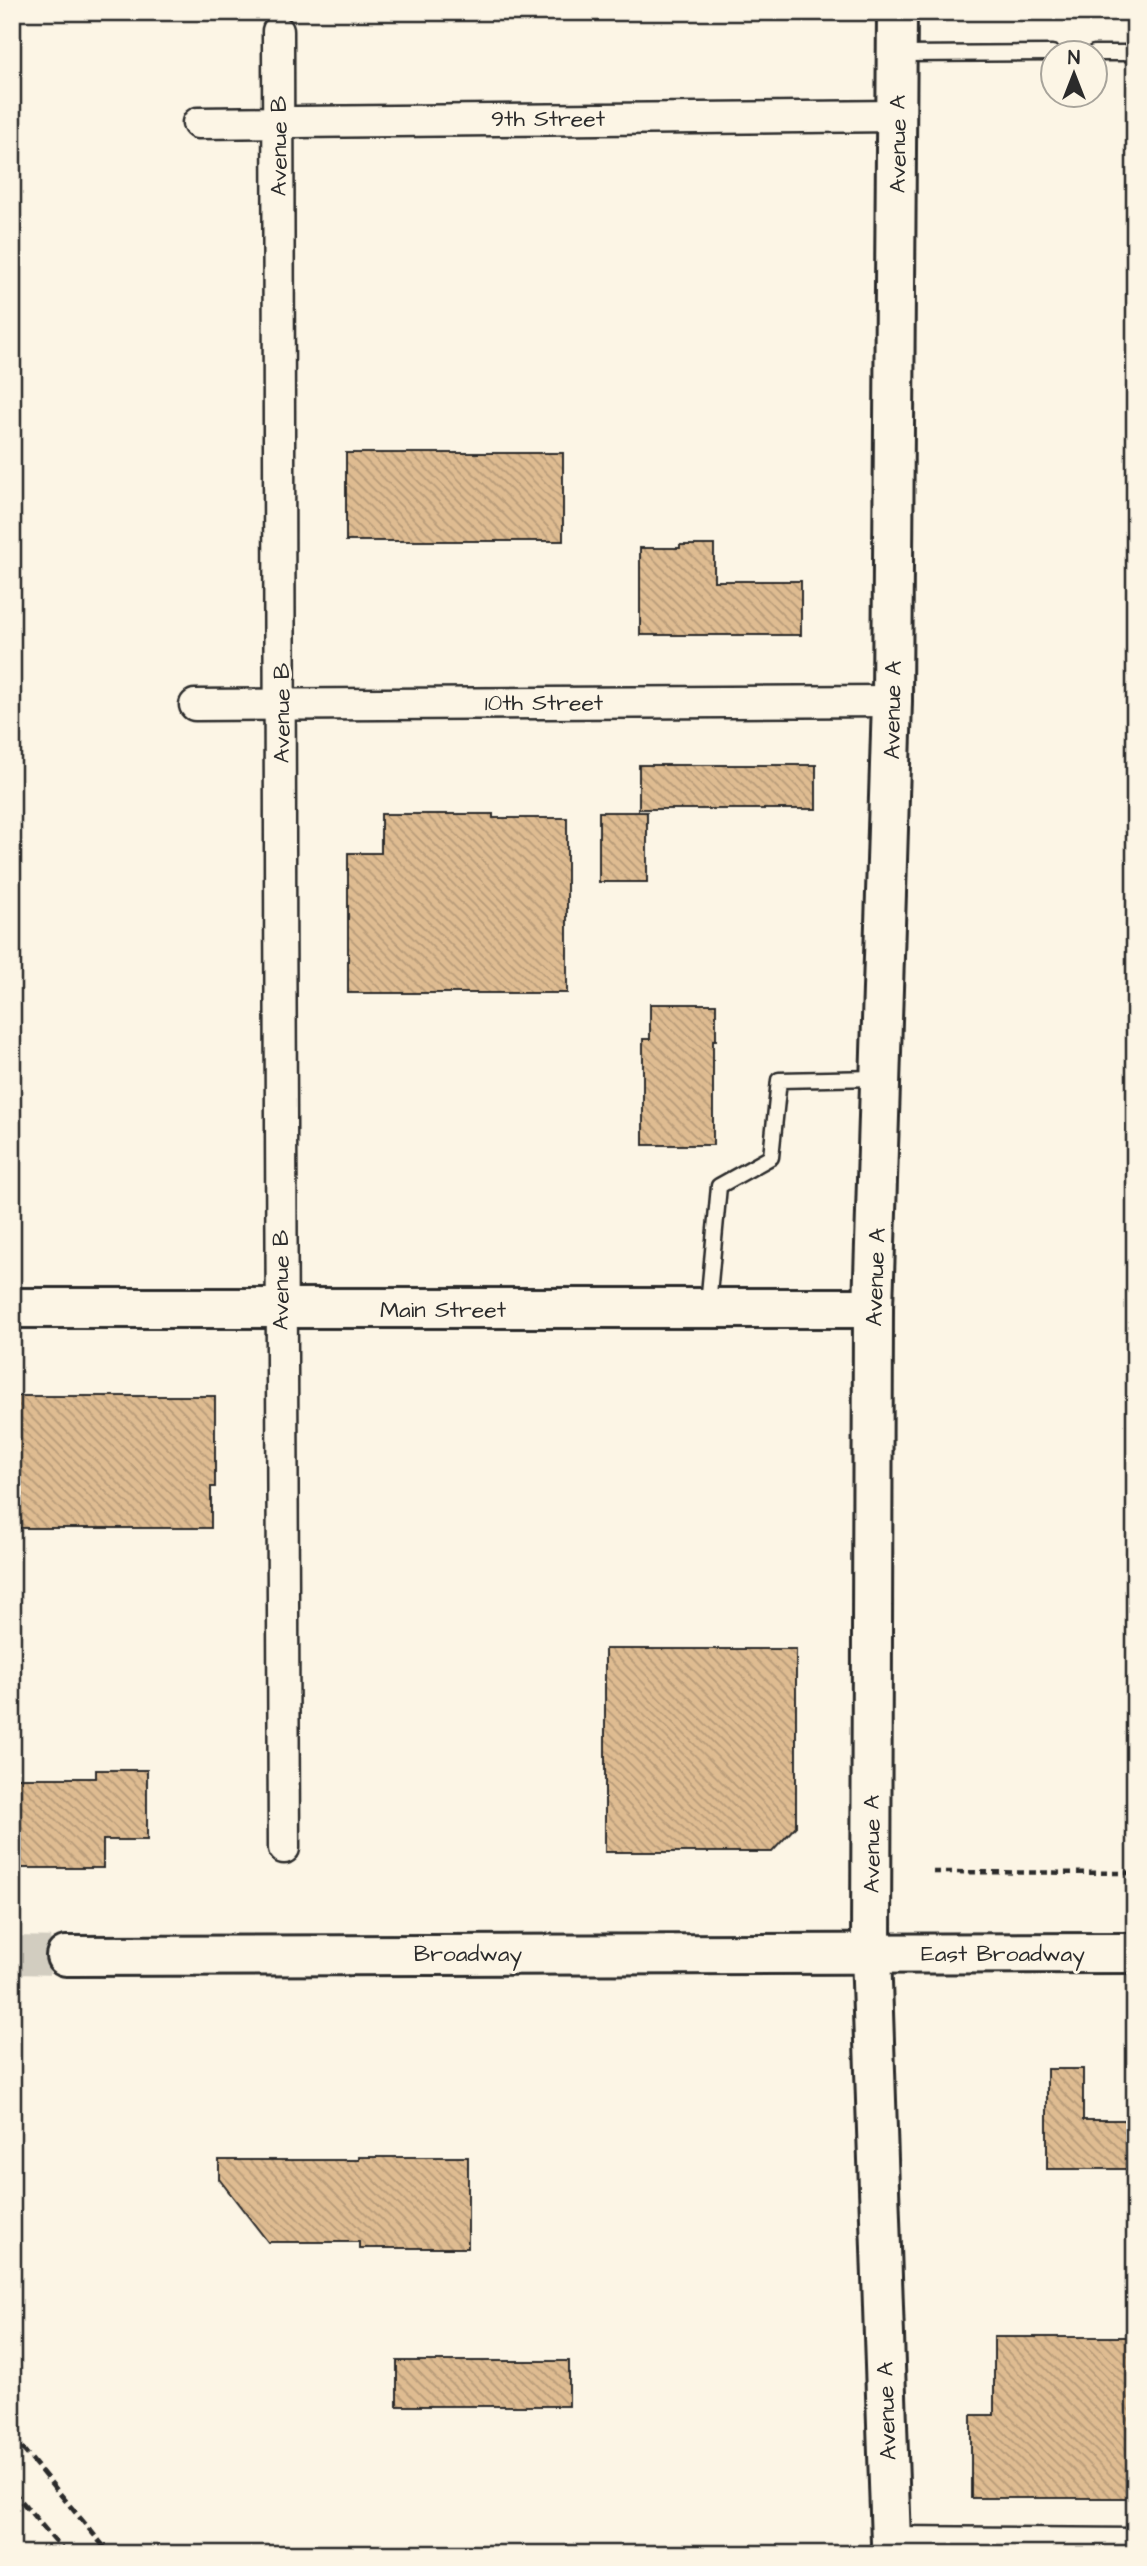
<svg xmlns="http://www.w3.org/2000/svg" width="1147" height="2566" font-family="'Architects Daughter',sans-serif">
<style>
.building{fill:url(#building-back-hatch);stroke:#2b2b2b;stroke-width:2}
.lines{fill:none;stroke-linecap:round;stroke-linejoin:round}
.secondary-tunnel{stroke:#d2cdc0;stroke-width:38;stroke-dasharray:38 19;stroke-linecap:butt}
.service-casing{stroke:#2b2b2b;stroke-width:19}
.minor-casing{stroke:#2b2b2b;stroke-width:35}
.secondary-casing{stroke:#2b2b2b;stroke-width:44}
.path{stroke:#2b2b2b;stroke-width:4.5;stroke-dasharray:7 5;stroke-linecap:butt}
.service{stroke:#fcf5e5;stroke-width:14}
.minor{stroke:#fcf5e5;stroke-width:30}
.secondary{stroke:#fcf5e5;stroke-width:38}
.rail{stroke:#2b2b2b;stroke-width:5;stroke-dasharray:10 5;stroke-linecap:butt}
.labels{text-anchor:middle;stroke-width:6;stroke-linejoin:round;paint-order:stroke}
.street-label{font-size:23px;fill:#2b2b2b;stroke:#fcf5e5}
</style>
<defs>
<pattern id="building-back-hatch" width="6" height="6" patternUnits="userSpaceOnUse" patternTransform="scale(1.75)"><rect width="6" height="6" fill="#dfbc91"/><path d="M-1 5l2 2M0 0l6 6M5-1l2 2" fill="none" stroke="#b59977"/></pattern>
</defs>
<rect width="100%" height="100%" fill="#fcf5e5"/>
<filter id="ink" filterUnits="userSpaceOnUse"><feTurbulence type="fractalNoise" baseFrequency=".0143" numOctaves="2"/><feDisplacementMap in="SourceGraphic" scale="14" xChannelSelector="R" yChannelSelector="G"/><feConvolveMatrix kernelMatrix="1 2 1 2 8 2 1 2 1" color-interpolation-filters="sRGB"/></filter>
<g filter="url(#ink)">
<g class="building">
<rect x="346" y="453" width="217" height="88"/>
<polygon points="680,545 714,545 714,581 801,581 801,635 640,635 640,548 680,548"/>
<rect x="639" y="765" width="177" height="44"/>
<rect x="599" y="812" width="48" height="70"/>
<polygon points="381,814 493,814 493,818 567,818 567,993 348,993 348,853 381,853"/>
<polygon points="650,1004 716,1004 716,1040 713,1040 713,1145 643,1145 643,1039 650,1039"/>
<polygon points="12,1396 215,1396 215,1487 211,1487 211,1528 12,1528"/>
<polygon points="605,1649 796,1649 796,1826 772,1852 605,1852"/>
<polygon points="96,1770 147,1770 147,1840 103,1840 103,1868 12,1868 12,1778 96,1778"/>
<polygon points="1047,2069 1083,2069 1083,2120 1135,2120 1135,2169 1047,2169"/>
<polygon points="359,2157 468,2157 468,2248 359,2248 359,2242 268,2242 219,2179 219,2160 359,2160"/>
<polygon points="994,2337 1135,2337 1135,2498 971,2498 971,2415 994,2415"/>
<rect x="397" y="2361" width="172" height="45"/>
</g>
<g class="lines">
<polyline class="secondary-tunnel" points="12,1955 66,1956"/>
<g class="service-casing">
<g id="service">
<polyline points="1094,53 1135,53"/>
<polyline points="898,54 1052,53"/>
<polyline points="708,1305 719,1186 771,1157 779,1080 877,1078"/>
</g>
</g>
<g class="minor-casing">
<g id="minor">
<path d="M278 31C281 637 279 1242 284 1848"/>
<polyline points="198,123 897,116"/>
<polyline points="195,705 892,701"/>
<polyline points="891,2542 1135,2544"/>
</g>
</g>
<g class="secondary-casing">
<g id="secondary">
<polyline points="12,1308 873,1308"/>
<polyline points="66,1956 1135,1953"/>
<polyline points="893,2554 891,2542 871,1953 873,1308 892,701 897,12"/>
</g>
</g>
<polyline class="path" points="933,1872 1135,1873"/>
<use href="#service" class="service"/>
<use href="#minor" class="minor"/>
<use href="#secondary" class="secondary"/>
<g class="rail">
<polyline points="12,2436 110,2554"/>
<polyline points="12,2490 66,2554"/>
<polyline points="12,2553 13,2554"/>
</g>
</g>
</g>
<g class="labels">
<g class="street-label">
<text x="548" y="126">9th Street</text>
<text transform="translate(897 144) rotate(-90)" y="8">Avenue A</text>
<text transform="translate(278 146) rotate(-90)" y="8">Avenue B</text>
<text x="544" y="710">10th Street</text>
<text transform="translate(892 710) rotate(-89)" y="8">Avenue A</text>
<text transform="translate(281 713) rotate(-90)" y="8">Avenue B</text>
<text transform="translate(875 1277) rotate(-88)" y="8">Avenue A</text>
<text transform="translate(280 1280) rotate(-90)" y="8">Avenue B</text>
<text x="443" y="1317">Main Street</text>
<text transform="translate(871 1844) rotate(-90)" y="8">Avenue A</text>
<text x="468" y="1961">Broadway</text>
<text x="1003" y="1961">East Broadway</text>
<text transform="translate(886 2411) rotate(-92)" y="8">Avenue A</text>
</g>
</g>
<rect width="1147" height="2566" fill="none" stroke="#fcf5e5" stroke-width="42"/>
<rect x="21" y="21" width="1105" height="2524" fill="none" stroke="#2b2b2b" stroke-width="2.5" filter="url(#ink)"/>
<g transform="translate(1074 74)"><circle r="33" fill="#fcf5e5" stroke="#a8a49b" stroke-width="2"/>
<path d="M0-5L12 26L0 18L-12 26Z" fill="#2b2b2b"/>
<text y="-10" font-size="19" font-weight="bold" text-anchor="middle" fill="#2b2b2b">N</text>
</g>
</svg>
